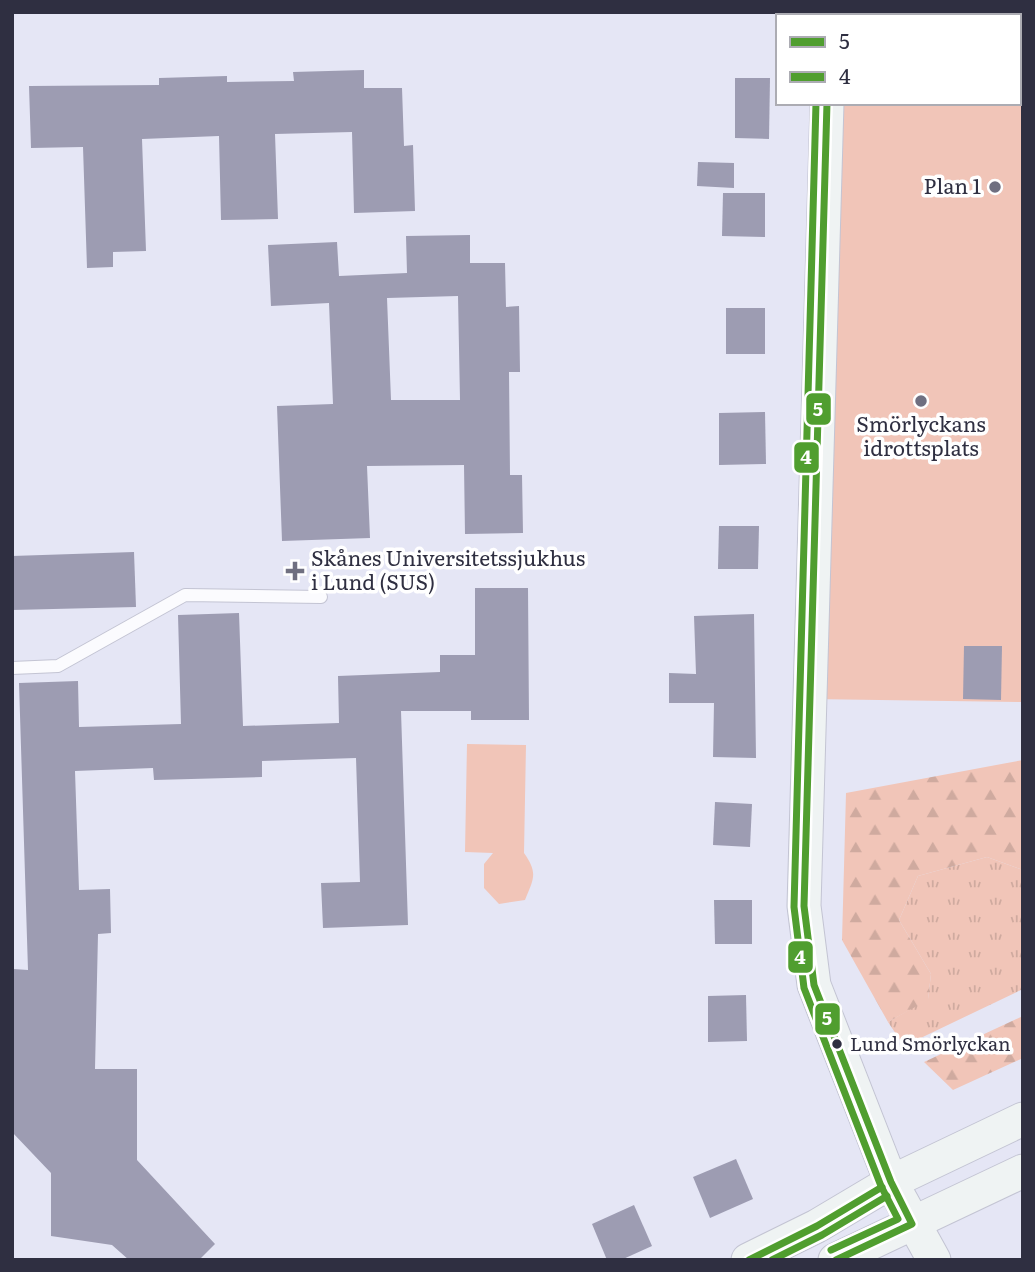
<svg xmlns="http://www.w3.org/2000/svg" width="1035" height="1272" font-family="Literata,serif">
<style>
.grass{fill:url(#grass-tufts)}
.forest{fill:url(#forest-firs)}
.park{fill:#f1c5b8}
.building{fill:#9d9cb2;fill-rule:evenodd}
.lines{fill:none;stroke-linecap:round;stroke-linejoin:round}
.lane-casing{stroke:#c3c4d3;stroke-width:14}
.secondary-casing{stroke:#c3c4d3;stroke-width:35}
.lane{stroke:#fbfbfe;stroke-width:12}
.secondary{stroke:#eff3f3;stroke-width:33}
.bus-1-casing{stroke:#fff;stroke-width:12}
.bus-2-casing{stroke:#fff;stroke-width:12}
.bus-1{stroke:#509e2f;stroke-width:7}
.bus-2{stroke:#509e2f;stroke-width:7}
.poi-dot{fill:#6f6f80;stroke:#fff;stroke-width:2.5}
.bus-dot{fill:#2f2f41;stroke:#fff;stroke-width:2.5}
.labels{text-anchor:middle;stroke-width:7;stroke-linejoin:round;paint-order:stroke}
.bus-label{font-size:19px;fill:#2f2f41;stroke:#fff;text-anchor:start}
.poi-label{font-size:21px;fill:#2f2f41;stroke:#fff;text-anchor:end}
.line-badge{stroke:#fff;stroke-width:2.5}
.badge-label{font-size:19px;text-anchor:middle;font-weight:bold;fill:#fff}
</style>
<defs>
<pattern id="grass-tufts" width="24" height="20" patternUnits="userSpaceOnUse" patternTransform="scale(1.75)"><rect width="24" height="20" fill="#f1c5b8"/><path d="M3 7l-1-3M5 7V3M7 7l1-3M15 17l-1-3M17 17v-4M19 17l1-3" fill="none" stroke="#cfaa9f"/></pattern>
<pattern id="forest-firs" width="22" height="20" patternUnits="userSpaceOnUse" patternTransform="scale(1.75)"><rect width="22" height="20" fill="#f1c5b8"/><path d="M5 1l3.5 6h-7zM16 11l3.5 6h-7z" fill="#cfaa9f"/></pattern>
</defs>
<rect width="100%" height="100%" fill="#e5e6f5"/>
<polygon class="grass" points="987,857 1023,870 1023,989 904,1046 888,1022 928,999 931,974 899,920 918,876"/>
<g class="forest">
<polygon points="1023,760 1023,870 987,857 918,876 899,920 931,974 928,1000 888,1022 842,940 846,793"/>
<polygon points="1023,1016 1023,1058 953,1090 924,1062"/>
</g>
<g class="park">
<polygon points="827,12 1023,12 1023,702 810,699 827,103 1019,103 1019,16 827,16"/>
<path d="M467 744 526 745 524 853C538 873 534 878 525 900L499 904 484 888V864L493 853 465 852Z"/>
</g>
<g class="building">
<polygon points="364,70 364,88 402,88 404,146 413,145 415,211 354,213 352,132 275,134 278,219 221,220 219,136 142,139 146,251 113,252 113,267 87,268 83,147 31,148 29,86 159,85 159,78 227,76 227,82 294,81 293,72"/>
<polygon points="735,78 770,78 769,139 735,138"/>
<polygon points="698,162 734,163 734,188 697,186"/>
<polygon points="723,193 765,193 765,237 722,236"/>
<path d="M470 235V263H505L506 307 519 306 520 372H509L510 475H522L523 533 465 534 464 465 367 466 370 538 282 541 277 406 333 404 329 303 271 306 268 245 337 242 339 276 407 273 406 236ZM458 296 460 400H391L387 298Z"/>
<rect x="726" y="308" width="39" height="46"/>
<polygon points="765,412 766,464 719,465 719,413"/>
<polygon points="719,526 759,526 758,569 718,569"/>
<polygon points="134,552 136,607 12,610 12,556"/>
<polygon points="475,588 528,588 529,720 471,720 471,711 401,711 408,925 323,928 321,883 360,882 356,758 262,761 262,777 154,780 153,768 75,771 79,890 110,889 111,933 98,934 95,1069 137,1069 137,1160 215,1244 199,1260 129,1260 112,1245 51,1236 51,1173 12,1132 13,969 28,970 19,683 78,681 79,727 181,724 178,615 239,613 243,726 339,723 338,676 440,672 440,655 475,655"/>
<polygon points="754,614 756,758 713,757 714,703 669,703 669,673 696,674 694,616"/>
<polygon points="964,646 1002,646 1001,700 963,699"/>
<polygon points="715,802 752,804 750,847 713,845"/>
<polygon points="714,900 752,900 752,944 715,944"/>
<polygon points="746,995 747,1041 708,1042 708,996"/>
<polygon points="736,1159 753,1199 710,1218 693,1177"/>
<polygon points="634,1205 652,1246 621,1260 607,1260 592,1224"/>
</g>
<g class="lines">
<g class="lane-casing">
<polyline id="lane" points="12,668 58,666 185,595 321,597"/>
</g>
<g class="secondary-casing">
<g id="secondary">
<polyline points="827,12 827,16"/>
<polyline points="827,103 804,906 814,985 891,1182 934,1260"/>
<polyline points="748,1260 817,1226 891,1182 1023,1119"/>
<polyline points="835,1260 1023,1171"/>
</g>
</g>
<use href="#lane" class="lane"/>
<use href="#secondary" class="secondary"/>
<g class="bus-1-casing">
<g id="bus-1">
<polyline points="827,103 804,906 814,985 891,1182 912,1224 836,1260"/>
<polyline points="749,1260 817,1226 882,1187"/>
</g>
</g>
<g class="bus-2-casing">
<g id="bus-2">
<polyline points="816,103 794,907 804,988 881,1186 898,1219 831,1250"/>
<polyline points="772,1260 822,1235 887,1196"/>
</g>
</g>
<use href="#bus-1" class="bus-1"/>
<use href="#bus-2" class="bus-2"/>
</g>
<g class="poi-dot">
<circle cx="995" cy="187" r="7"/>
<circle cx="921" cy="401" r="7"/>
<path d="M291.5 560.5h7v7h7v7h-7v7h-7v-7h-7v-7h7z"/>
</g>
<circle class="bus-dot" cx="837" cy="1044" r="6"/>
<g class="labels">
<g class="bus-label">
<text x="850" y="1051">Lund Smörlyckan</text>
</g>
<g class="poi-label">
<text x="981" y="194">Plan 1</text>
<text x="921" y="432" text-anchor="middle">Smörlyckans<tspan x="921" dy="24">idrottsplats</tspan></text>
<text x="311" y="566" text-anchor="start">Skånes Universitetssjukhus<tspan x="311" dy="24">i Lund (SUS)</tspan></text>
</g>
</g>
<g class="line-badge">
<rect x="805" y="392" width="27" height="34" rx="7" fill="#509e2f"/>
<rect x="793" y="441" width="27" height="33" rx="7" fill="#509e2f"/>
<rect x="787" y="940" width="27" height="34" rx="7" fill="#509e2f"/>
<rect x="814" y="1002" width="27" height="34" rx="7" fill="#509e2f"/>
</g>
<g class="badge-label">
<text x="818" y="416">5</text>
<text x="806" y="464">4</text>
<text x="800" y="964">4</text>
<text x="827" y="1025">5</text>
</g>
<rect width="1035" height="1272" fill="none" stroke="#2f2f41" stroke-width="28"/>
<rect x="776" y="14" width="245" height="91" fill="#ffffff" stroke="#acacb3" stroke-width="2"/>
<rect x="790" y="37" width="35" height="10" fill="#509e2f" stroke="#acacb3" stroke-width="2"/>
<text x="839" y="49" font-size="21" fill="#2f2f41">5</text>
<rect x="790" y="72" width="35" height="10" fill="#509e2f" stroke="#acacb3" stroke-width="2"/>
<text x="839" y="84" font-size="21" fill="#2f2f41">4</text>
</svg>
